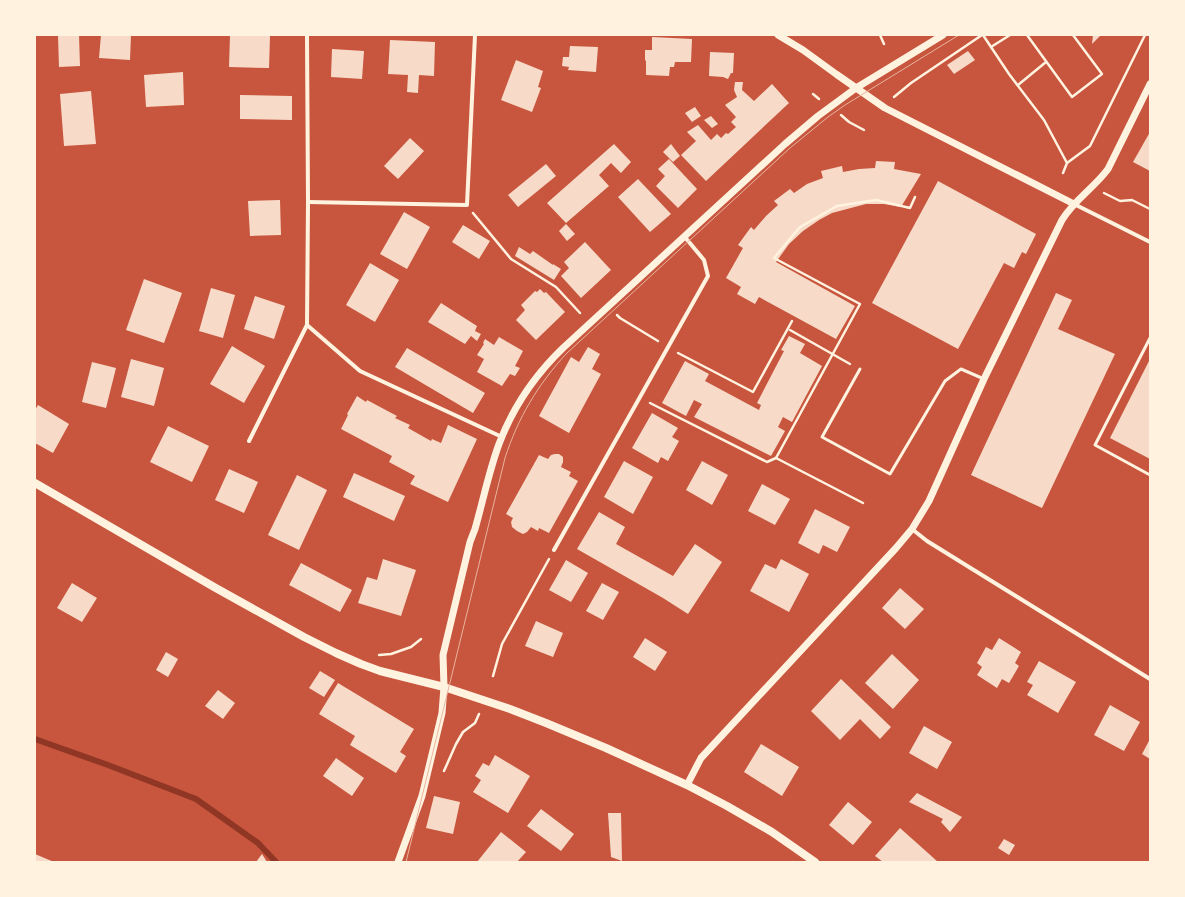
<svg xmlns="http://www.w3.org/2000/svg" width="1185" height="897" font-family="Ubuntu,sans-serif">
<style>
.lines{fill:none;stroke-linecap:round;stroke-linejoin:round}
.stream{stroke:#8f3625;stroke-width:6}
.building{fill:#f7dbc8}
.path{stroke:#fff3e0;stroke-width:2.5}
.service{stroke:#fff3e0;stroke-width:3}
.minor{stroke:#fff3e0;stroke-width:4}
.tertiary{stroke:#fff3e0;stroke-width:7}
.secondary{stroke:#fff3e0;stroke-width:8}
.tram{stroke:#e9b49f;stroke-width:1}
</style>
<rect width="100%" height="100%" fill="#c8553d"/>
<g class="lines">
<polyline class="stream" points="35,739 108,765 196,799 258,843 276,862"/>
</g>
<g class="building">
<polygon points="79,35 80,66 59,67 58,36"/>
<polygon points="101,35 131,35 130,60 99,58"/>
<polygon points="230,35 270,36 269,68 229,67"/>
<polygon points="1093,35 1101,35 1092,44"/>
<polygon points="652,37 692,39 691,62 675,62 674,67 670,67 669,76 646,75 646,61 645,60 645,50 652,50"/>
<polygon points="390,40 435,42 434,76 419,75 418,93 407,92 408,75 388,74"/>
<polygon points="570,46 598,47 596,72 568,70 569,67 562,66 563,57 569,57"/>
<polygon points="332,49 364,51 362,79 331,77"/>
<polygon points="968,51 975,60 954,74 947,65"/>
<polygon points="710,52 734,53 733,73 731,73 728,79 723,77 709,76"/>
<polygon points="516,60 543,71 538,87 541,88 532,112 501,100"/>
<polygon points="183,72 184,105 146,107 144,75"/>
<polygon points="735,82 743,82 742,90 754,101 772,84 789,103 706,181 681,155 696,141 687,132 698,125 711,140 717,134 721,138 726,133 728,134 736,127 731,122 736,117 725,105 737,97 734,90"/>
<polygon points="91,91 96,144 64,146 60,94"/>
<polygon points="240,95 292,96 292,120 240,119"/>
<polygon points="695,107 701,116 692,122 685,113"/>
<polygon points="711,116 718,124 712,128 704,120"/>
<polygon points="1150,132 1150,171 1133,162"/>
<polygon points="410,138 424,151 398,179 384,166"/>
<polygon points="614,144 631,162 621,173 611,163 599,175 609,186 566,223 547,203"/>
<polygon points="671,144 680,156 673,162 663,152"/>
<polygon points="669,159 697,189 678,208 656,186 665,176 658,169"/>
<polygon points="876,161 895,162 894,169 921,174 901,207 884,204 866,204 832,213 819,220 803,231 789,244 776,262 855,306 836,339 759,297 755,304 737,294 741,287 726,278 743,248 738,245 751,227 754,230 766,216 778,205 774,201 790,189 794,193 807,184 823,178 821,171 842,166 843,172 859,169 875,168"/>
<polygon points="546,164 556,176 518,207 508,195"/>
<polygon points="638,179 671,214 650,232 618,197"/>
<polygon points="938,181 1036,234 1026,254 1022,252 1014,268 1004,263 958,349 872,303"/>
<polygon points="280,200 281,235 250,236 248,201"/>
<polygon points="404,212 430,227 407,269 380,254"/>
<polygon points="566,224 575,234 567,241 559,231"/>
<polygon points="463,225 490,241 479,259 452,242"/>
<polygon points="585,242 611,270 581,298 561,276 569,268 564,262"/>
<polygon points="519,247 530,254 533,251 553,265 553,264 561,269 554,280 515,256"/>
<polygon points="370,263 399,280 375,322 346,305"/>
<polygon points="144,279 182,293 164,343 126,330"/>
<polygon points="211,288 235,295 223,338 199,331"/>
<polygon points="540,289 544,293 546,292 565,312 536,340 516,320 525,310 521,305 535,291 537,292"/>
<polygon points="1056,293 1072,300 1058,329 1115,354 1042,508 971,475"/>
<polygon points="255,296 285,306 274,339 244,329"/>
<polygon points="441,303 477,326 475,331 481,334 477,341 471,336 465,344 428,322"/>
<polygon points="789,336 805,344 800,353 822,366 792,422 783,417 778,427 785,431 771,456 694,417 702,404 694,400 686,416 662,403 685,361 709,374 705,381 759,410 761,405 757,403 784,351 781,350"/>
<polygon points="499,337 523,351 515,366 520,368 515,376 510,374 502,386 477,372 484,359 477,355 484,344 483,343 485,339 494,345"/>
<polygon points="232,346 265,366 244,403 210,384"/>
<polygon points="588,347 600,354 592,369 601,374 569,433 539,416 571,357 579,362"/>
<polygon points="407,348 485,393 473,413 395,367"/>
<polygon points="131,359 164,368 154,406 121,397"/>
<polygon points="1150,359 1150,459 1110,438"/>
<polygon points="92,362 116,368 106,408 82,402"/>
<polygon points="357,396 366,402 367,400 397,416 395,418 410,425 408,428 431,441 432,439 441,443 448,425 477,439 448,502 410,484 415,476 389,462 392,456 341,429 348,415 347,414"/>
<polygon points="38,405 69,424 53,453 35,443 35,410"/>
<polygon points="652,413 678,428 672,437 679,441 668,461 661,457 658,463 632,448"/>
<polygon points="168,426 209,446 192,482 150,462"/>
<polygon points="555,454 559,454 563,457 563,462 561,467 571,472 569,476 578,481 549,533 539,528 538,531 531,527 527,532 523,534 517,531 512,527 511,522 513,518 506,514 539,455 548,459 551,455"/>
<polygon points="624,461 653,477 633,514 604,497"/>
<polygon points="702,461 728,475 712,505 686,490"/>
<polygon points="229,469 258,482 244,513 215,500"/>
<polygon points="354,473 405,496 394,521 343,497"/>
<polygon points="297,475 327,490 299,550 268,535"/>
<polygon points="762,484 790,499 775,525 748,511"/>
<polygon points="815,509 850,527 837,552 823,545 819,554 798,543"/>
<polygon points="599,512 625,527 616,544 673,576 695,544 722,562 688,614 663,598 577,549"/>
<polygon points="383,559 416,570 401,616 358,603 367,577 377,580"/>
<polygon points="781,559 809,574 789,612 750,591 765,564 776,569"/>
<polygon points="566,560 588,573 571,602 549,590"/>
<polygon points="301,563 352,590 340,612 289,585"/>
<polygon points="72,583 97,598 82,622 57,608"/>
<polygon points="602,583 619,592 603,620 586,611"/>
<polygon points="900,588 924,609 905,629 882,608"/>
<polygon points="536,621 563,633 553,657 525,646"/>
<polygon points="645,638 667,652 655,671 633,657"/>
<polygon points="999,638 1021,652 1015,663 1019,666 1009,683 1002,679 997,688 977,675 982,667 977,663 986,647 992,650"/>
<polygon points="166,652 178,659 168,677 156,670"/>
<polygon points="892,654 919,680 893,709 865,683"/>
<polygon points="1039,661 1076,682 1058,713 1027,695 1033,685 1027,682"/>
<polygon points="320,671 335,680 324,697 309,688"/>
<polygon points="841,679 891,727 880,739 860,719 840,740 811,711"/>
<polygon points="338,683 414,729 400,752 406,756 396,773 350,745 355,736 319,714"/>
<polygon points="218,690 235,703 223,719 205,706"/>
<polygon points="1110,705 1140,722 1124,751 1094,735"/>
<polygon points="924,726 952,742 937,769 909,753"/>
<polygon points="1150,739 1150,759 1142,754"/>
<polygon points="761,744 799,767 782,796 744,772"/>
<polygon points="495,755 530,776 508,813 473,792 481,780 475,776 483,763 489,766"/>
<polygon points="336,758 364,778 352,796 323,776"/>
<polygon points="917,793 962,817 950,832 941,822 943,819 909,802"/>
<polygon points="434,796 460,802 453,834 426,828"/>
<polygon points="848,802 872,822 853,845 829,825"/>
<polygon points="541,809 574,834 561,851 527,826"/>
<polygon points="608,813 621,813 622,861 611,857"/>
<polygon points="900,828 928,853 938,862 883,862 875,856"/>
<polygon points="501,832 526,852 517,862 477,862"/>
<polygon points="1004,839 1015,845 1009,855 998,848"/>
<polygon points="35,854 54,862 35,862"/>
<polygon points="262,854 267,862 256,862"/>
</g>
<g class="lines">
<g class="path">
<polyline points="880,35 884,44"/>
<polyline points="983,35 1009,74 1044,120 1067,163 1063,173"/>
<polyline points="1027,35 1072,97 1102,74 1073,35"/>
<polyline points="991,47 1010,35"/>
<polyline points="1018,85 1046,62"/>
<polyline points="813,94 819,99"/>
<polyline points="894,97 911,83 982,35"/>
<polyline points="841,115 849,122 864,130"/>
<polyline points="1067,163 1090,146 1145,35"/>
<polyline points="1104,193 1120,201 1132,200 1150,209"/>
<polyline points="473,213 511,259 556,287 580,313"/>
<polyline points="617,315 620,318 658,341"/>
<polyline points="790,330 850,364"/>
<polyline points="678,353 753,392 792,321"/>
<polyline points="650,403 767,462 776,458"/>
<polyline points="776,458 860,304 774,258 800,227 837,206 876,200 910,208 915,197"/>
<polyline points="776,458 863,503"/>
<polyline points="379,655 391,654 411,647 421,639"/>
<polyline points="493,676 502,644 549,559"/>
<polyline points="444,771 456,744 463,732 475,723 479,714"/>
</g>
<g class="service">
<polyline points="1150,338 1095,445 1150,475"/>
<polyline points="860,369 822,437 890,474 945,381 961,369 984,379"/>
</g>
<g class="minor">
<polyline points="308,202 467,205 475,35"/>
<polyline points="1074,204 1150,242"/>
<polyline points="307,325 360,371 502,437"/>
<polyline points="249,441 307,325 308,202 307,35"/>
<polyline points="912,529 927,541 1150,679"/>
<polyline points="554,550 708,276 704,260 684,236"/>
</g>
<g class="tertiary">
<polyline points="778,35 803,50 836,74 885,108 1074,204"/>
<path d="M687 785 701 758 896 548 912 529 929 501 984 379 1062 220C1074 200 1094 188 1108 169L1150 84"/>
<path d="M398 862 422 796 442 713 444 687 443 655 470 542 475 529C483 501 489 471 499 444 513 407 535 375 563 348L785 144 818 116 856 88 943 35"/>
</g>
<polyline class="secondary" points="35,483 214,587 304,637 336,653 361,664 380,671 444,687 510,709 546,723 606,748 687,785 727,806 772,832 815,862"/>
<path class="tram" d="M406 862 505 458C518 418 538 384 567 353L790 148 828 117 845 105 959 35"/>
</g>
<rect width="1185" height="897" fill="none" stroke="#fff3e0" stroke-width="72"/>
</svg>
